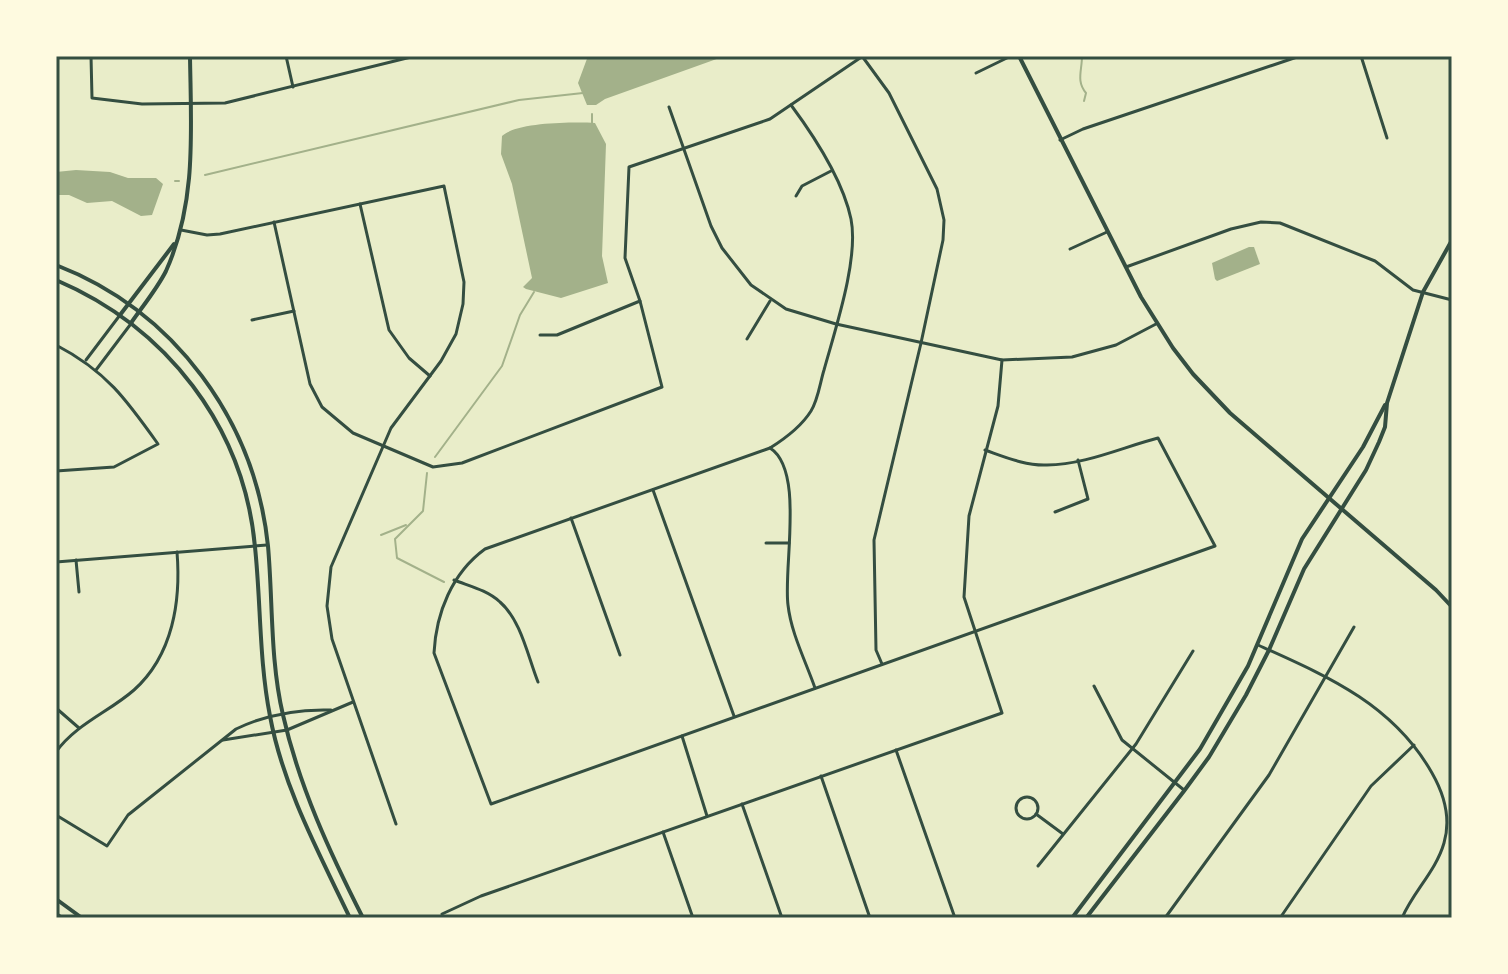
<svg xmlns="http://www.w3.org/2000/svg" width="1508" height="974" font-family="'Golos Text',sans-serif">
<style>
.water{fill:#a3b18a}
.lines{fill:none;stroke-linecap:round;stroke-linejoin:round}
.stream{stroke:#a3b18a;stroke-width:2}
.minor{stroke:#344e41;stroke-width:3}
.tertiary{stroke:#344e41;stroke-width:4}
.secondary{stroke:#344e41;stroke-width:4}
.neatline{fill:none;stroke:#344e41;stroke-width:3}
</style>
<rect width="100%" height="100%" fill="#e9edc9"/>
<g class="water">
<polygon points="588,56 725,56 605,99 596,105 587,105 578,83"/>
<path d="M595 123 606 144 602 256 608 283 561 298 526 289 523 287 532 278 512 184 501 154 502 136C517 122 574 122 595 123Z"/>
<polygon points="76,170 110,172 128,178 156,178 163,184 152,215 141,216 112,201 87,203 69,195 56,195 56,172"/>
<polygon points="1249,247 1254,247 1260,264 1217,281 1215,279 1212,263"/>
</g>
<g class="lines">
<g class="stream">
<path d="M1082 56C1082 71 1076 81 1086 93L1084 101"/>
<polyline points="592,114 592,125"/>
<polyline points="205,175 519,100 583,93"/>
<polyline points="175,181 179,181"/>
<polyline points="435,457 502,366 520,315 534,292"/>
<polyline points="427,473 423,511 395,539 397,558 444,582"/>
<polyline points="381,535 406,525"/>
</g>
<g class="minor">
<polyline points="91,56 92,98 142,104 225,103 415,56"/>
<polyline points="286,56 293,87"/>
<polyline points="862,56 889,93 937,189 944,220 943,240 921,343 874,540 876,650 882,664"/>
<polyline points="1361,56 1387,138"/>
<polyline points="976,73 1011,56"/>
<path d="M791 105C814 136 843 181 851 219 859 259 835 330 824 370 820 383 818 400 811 411 801 427 786 438 770 448L485 549C452 573 436 613 434 653L491 804 1215 546 1158 438C1123 447 1084 465 1047 465 1026 466 1005 457 985 450"/>
<polyline points="669,107 711,226 722,248 751,285 786,309 836,324 1002,360 1072,357 1116,345 1156,324"/>
<polyline points="1060,140 1083,129 1300,56"/>
<polyline points="796,196 802,186 831,171"/>
<polyline points="360,204 389,330 409,358 430,376"/>
<polyline points="274,222 310,384 322,407 353,433 433,467 462,463 662,387 640,301 625,258 629,167 770,119 863,56"/>
<polyline points="181,230 207,235 220,234 444,186 464,282 463,304 456,334 441,361 391,428 331,567 327,606 332,639 396,824"/>
<polyline points="1070,249 1107,232"/>
<polyline points="1126,267 1231,229 1261,222 1280,223 1375,261 1413,290 1452,300"/>
<polyline points="252,320 294,311"/>
<polyline points="540,335 557,335 640,301"/>
<polyline points="747,339 770,301"/>
<path d="M56 345C106 371 126 399 158 444L114 467 56 471"/>
<polyline points="86,360 120,315"/>
<polyline points="96,370 130,325"/>
<path d="M770 448C805 470 783 568 788 605 791 633 806 662 815 688"/>
<polyline points="653,490 734,716"/>
<polyline points="1055,512 1088,499 1078,460"/>
<polyline points="571,518 620,655"/>
<polyline points="766,543 789,543"/>
<polyline points="76,560 79,592"/>
<polyline points="56,562 267,545"/>
<path d="M454 580C469 586 487 590 500 602 521 620 528 657 538 682"/>
<path d="M1258 645C1327 676 1393 704 1432 773 1444 794 1451 819 1444 843 1436 871 1413 892 1402 918"/>
<polyline points="1094,686 1122,740 1184,790"/>
<polyline points="56,708 79,728"/>
<polyline points="682,736 707,816"/>
<polyline points="223,740 287,730 353,702"/>
<polyline points="896,750 955,918"/>
<path d="M56 752C76 724 109 712 134 690 173 655 181 601 177 552"/>
<polyline points="821,776 870,918"/>
<circle cx="1027" cy="808" r="11"/>
<polyline points="742,804 782,918"/>
<polyline points="1036,814 1063,834"/>
<path d="M56 815 107 846 128 815 236 729C265 715 299 709 331 710"/>
<polyline points="663,832 693,918"/>
<polyline points="1038,866 1136,744 1193,651"/>
<polyline points="442,914 481,896 1002,713 964,597 969,516 998,406 1002,360"/>
<polyline points="1165,918 1269,775 1354,627"/>
<polyline points="1280,918 1371,786 1414,745"/>
</g>
<g class="tertiary">
<polyline points="120,315 174,244"/>
<path d="M131 323C142 307 157 289 166 271 197 202 191 130 190 56"/>
<polyline points="56,899 82,918"/>
<polyline points="56,914 62,918"/>
</g>
<g class="secondary">
<polyline points="1019,56 1141,297 1173,348 1193,374 1230,413 1436,590 1452,607"/>
<path d="M56 265C175 311 255 421 268 546 273 602 270 660 283 715 299 786 330 853 363 918"/>
<path d="M56 280C166 327 244 426 255 547 261 604 259 660 270 716 283 787 319 853 350 918"/>
<polyline points="1072,918 1200,749 1248,666 1302,539 1363,447 1385,405"/>
<polyline points="1086,918 1184,791 1209,757 1246,695 1269,650 1304,569 1366,470 1379,442 1385,427 1387,403 1423,292 1452,240"/>
</g>
</g>
<rect width="1508" height="974" fill="none" stroke="#fefae0" stroke-width="116"/>
<rect x="58" y="58" width="1392" height="858" class="neatline"/>
</svg>
